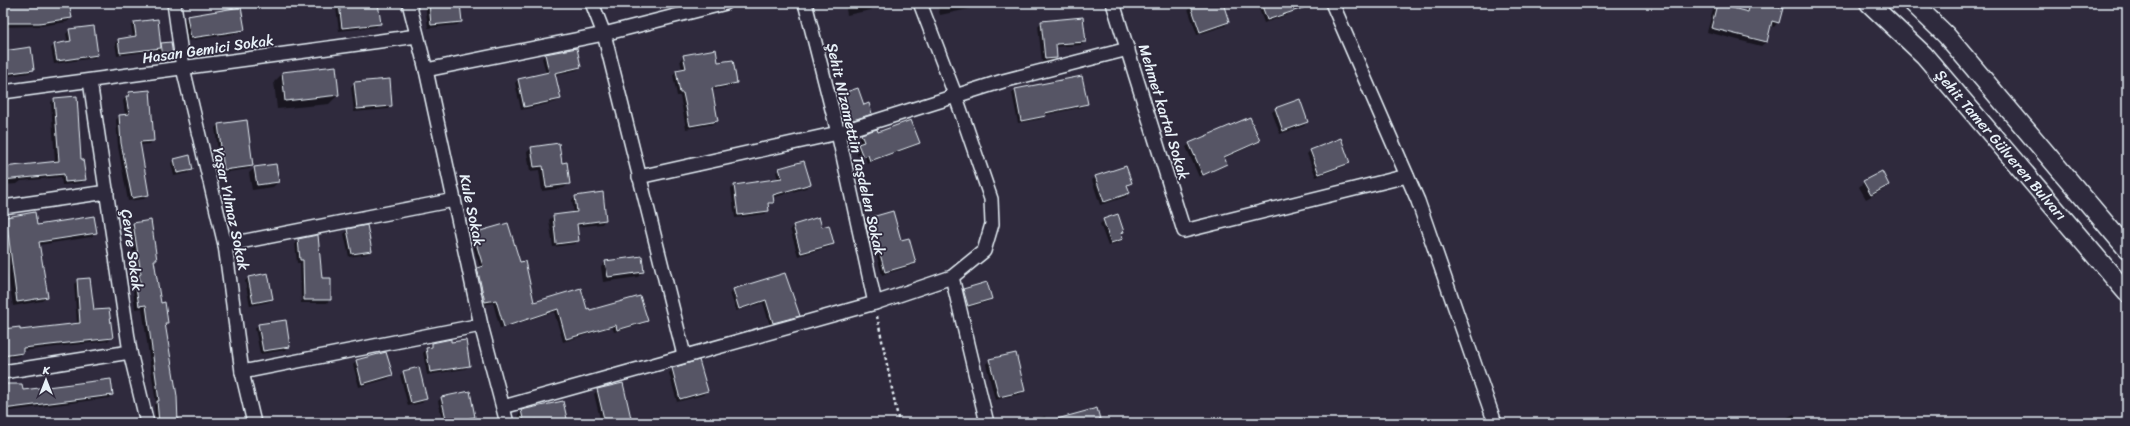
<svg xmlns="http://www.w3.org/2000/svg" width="2130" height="426" font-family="Sriracha,sans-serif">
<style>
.shadow{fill:#0007}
.building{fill:#575565;stroke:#e8f1f8}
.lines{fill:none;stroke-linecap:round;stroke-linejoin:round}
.minor-casing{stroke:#e8f1f8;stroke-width:16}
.secondary-casing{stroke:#e8f1f8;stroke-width:21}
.path{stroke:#e8f1f8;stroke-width:2.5;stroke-dasharray:3 3;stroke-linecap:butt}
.minor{stroke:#2f2a3d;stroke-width:13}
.secondary{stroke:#2f2a3d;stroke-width:18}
.labels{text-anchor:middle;stroke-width:3.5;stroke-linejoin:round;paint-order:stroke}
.street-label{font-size:15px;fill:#e8f1f8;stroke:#2f2a3d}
</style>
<rect width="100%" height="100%" fill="#2f2a3d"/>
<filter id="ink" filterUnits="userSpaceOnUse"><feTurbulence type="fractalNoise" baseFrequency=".025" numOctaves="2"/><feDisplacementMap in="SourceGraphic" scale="8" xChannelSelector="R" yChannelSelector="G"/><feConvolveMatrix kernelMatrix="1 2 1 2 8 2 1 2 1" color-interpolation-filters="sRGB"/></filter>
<g filter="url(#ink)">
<g class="shadow">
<polygon points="3,3 68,3 71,18 67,22 41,26 3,27"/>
<polygon points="349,3 377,3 380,23 376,27 339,31 336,8 339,4"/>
<polygon points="425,3 459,3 461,22 457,25 428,28"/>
<polygon points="845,3 874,3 874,7 871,10 847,15"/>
<polygon points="937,3 972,3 973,5 969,9 940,15"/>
<polygon points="1198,3 1221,3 1228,22 1225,26 1197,35 1188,9"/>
<polygon points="1257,3 1287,3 1290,12 1287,15 1264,23"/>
<polygon points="1749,3 1761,3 1778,22 1774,27 1770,26 1766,42 1761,46 1707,32 1713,10 1717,5 1745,12"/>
<polygon points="187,17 244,30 240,33 187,41 184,20"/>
<polygon points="1041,22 1085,41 1081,45 1055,47 1056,58 1053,62 1042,62 1038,26"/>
<polygon points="135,23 160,45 161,44 172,56 169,59 160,60 159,50 117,56 115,43 119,40 133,38 131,26"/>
<polygon points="70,30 97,55 94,58 54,64 51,48 55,45 68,43 66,34"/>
<polygon points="3,52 33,69 29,73 3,77"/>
<polygon points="546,55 580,67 577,70 555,75 560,99 556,102 521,110 515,83 519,79 546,74 542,58"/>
<polygon points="684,56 717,64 736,83 732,86 712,90 717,121 714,124 686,129 680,96 677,96 673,75 676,71 682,70 680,60"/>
<polygon points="283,73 338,95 329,104 277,109 274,82"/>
<polygon points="355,83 391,105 388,109 354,112 351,87"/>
<polygon points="858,89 863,106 871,114 868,117 840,126 834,99 837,96"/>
<polygon points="1016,89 1087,104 1083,107 1045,115 1041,119 1018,123 1012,93"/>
<polygon points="129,92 153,140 150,144 139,145 148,195 144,199 128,201 118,147 116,120 119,116 125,115 123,101"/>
<polygon points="54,99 80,160 85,180 81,183 62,185 61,177 21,181 17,184 3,185 3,168 55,162 51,102"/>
<polygon points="1276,109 1307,122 1304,126 1280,134 1272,112"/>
<polygon points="218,125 252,166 249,169 221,173 215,128"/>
<polygon points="876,130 877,134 919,142 915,146 867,163 865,157 859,159 855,149 860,145 858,139 861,135"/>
<polygon points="1259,141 1256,144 1223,159 1226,164 1222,167 1199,177 1186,147 1190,144"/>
<polygon points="532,148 561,164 569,183 564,188 542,191 539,170 530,171 527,152"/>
<polygon points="1311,150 1349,163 1345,166 1316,177 1307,154"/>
<polygon points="175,160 192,170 188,173 174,176 171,163"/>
<polygon points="255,168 278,182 273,187 252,190 249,173"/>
<polygon points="780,169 810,184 806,188 772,198 773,202 767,206 768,211 765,214 735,218 731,189 734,186 778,180 776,172"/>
<polygon points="1096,177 1131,183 1127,187 1129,193 1126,197 1100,205 1092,180"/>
<polygon points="1864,182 1888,185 1883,190 1866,199 1859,187"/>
<polygon points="576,197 605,220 602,224 576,227 578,240 575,244 553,247 549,220 553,216 574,214 572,200"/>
<polygon points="34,213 36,226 96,233 91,237 39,245 47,297 42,301 13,306 5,256 3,256 3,217"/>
<polygon points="819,218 821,228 833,243 830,247 798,256 790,229 793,226"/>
<polygon points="865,220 901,242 915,263 912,266 882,275 874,245 868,247 862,223"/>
<polygon points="1104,220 1123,232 1121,234 1122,239 1119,242 1108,246 1100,224"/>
<polygon points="134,224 156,260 153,262 160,304 167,322 164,324 177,423 156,423 154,405 156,404 142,308 135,309 133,291 137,287 130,227"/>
<polygon points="348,230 371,250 367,254 349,257 344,234"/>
<polygon points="474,234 534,303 646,320 643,324 614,332 612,327 563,342 554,312 500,329 493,303 481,305 474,272 480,268 471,238"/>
<polygon points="298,240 330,299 327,303 301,303 300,263 297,263 295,243"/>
<polygon points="606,262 643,272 638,277 603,282 601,267"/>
<polygon points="785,274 798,316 795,319 770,326 763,303 736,311 730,293 733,290"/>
<polygon points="249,278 272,299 269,302 250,306 245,281"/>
<polygon points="78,280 93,312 112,337 108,341 22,351 19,356 3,358 3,330 20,331 77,325 74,284"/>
<polygon points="964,290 991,299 987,302 964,309 960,293"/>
<polygon points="259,325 289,346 286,350 260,354 255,328"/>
<polygon points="450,340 469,365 465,369 427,375 423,353 432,344"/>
<polygon points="386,353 392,375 388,379 359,387 353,365 356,361"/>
<polygon points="990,360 1024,391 1021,394 995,400 986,364"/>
<polygon points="699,362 707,391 703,395 677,402 669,373 672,369"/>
<polygon points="404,372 426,399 422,403 408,406 400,375"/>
<polygon points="3,385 22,391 112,394 109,398 3,412"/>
<polygon points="598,390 630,418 626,422 620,423 601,423 594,394"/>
<polygon points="442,398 474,417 471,421 459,423 443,423 438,401"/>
<polygon points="1097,410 1100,423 1026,423 1045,416 1047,422"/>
<polygon points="522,411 567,423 519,423 518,415"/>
<polygon points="1794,414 1799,423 1776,423"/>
</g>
<g class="building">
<polygon points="3,3 69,3 72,18 39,23 3,23"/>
<polygon points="339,3 378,3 381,24 342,28"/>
<polygon points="429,3 460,3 462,22 431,25"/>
<polygon points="1190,3 1223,3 1229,22 1200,32"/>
<polygon points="1261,3 1311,3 1312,5 1267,20"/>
<polygon points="1750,3 1764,3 1783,8 1779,23 1772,21 1767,42 1711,28 1717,4 1748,12"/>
<polygon points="241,7 245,30 191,38 187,16"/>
<polygon points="1083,17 1086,42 1056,44 1057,58 1045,59 1041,21"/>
<polygon points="158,19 161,48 120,53 118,39 136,36 134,22"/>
<polygon points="94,26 98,55 57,61 54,44 71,41 69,29"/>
<polygon points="171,42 173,56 163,57 161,43"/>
<polygon points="31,47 34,70 3,74 3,51"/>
<polygon points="577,48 581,67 555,73 561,99 524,107 518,79 549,72 545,54"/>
<polygon points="716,49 718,62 733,60 737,83 712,88 718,121 690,126 683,93 680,93 676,70 686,68 683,55"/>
<polygon points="336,66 339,95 285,101 282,72"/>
<polygon points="1082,76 1088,104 1045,113 1046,116 1021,121 1015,89"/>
<polygon points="390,79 392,106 357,109 354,82"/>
<polygon points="858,88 864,105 869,103 872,114 844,123 837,95"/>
<polygon points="150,90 154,141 140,142 149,195 132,198 121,143 119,115 129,114 126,96 129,96 128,92"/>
<polygon points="77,96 81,159 83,159 86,180 65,182 64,174 3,180 3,167 59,161 54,98"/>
<polygon points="1300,99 1308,122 1283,131 1275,108"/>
<polygon points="1250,117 1260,141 1224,157 1227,164 1203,175 1189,143"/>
<polygon points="247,120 253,166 224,170 218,124"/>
<polygon points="911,120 920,143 870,161 868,155 863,157 858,144 864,142 861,134 877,129 878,132"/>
<polygon points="1341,138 1350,163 1319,174 1310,150"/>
<polygon points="559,143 562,163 567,162 570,184 546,187 543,166 534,167 531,147"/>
<polygon points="190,155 193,170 177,173 174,159"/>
<polygon points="804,161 811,184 773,195 774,203 768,203 769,211 738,215 734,185 782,178 779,168"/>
<polygon points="276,164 279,182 257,185 254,167"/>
<polygon points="1126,166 1132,183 1127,185 1130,193 1104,202 1095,176"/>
<polygon points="1882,171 1889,185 1871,195 1863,181"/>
<polygon points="603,192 606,220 577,224 579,241 556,244 553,215 577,212 575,196"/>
<polygon points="893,211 901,240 909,238 916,263 885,272 877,243 871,245 865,219"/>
<polygon points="35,212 37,225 94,216 97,233 39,242 48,297 17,302 6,217"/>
<polygon points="1118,214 1124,232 1121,233 1123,239 1111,243 1103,219"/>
<polygon points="819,217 822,227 829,225 834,244 801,253 793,225"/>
<polygon points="151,220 157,260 154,260 161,303 165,302 168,323 165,323 177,396 178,423 159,423 157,401 159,401 146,305 139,306 136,287 141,286 139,275 141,274 133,223"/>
<polygon points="508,223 520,262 525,261 534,302 581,288 587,309 589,308 590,310 640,296 648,321 617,330 616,325 566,339 558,309 504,327 496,300 485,302 477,268 483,266 473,233"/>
<polygon points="367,225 372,251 352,254 347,229"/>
<polygon points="317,235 318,235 322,278 331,278 331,300 304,300 303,260 300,260 298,239"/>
<polygon points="642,256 644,272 608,277 605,261"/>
<polygon points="268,273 273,299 253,303 248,277"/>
<polygon points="785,273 800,316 773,323 766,300 739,309 733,289"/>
<polygon points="90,278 94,310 109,309 113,338 23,348 23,353 3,356 3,329 20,327 20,330 80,323 77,279"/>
<polygon points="987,282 992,299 968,306 963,289"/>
<polygon points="286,320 290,347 263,351 258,324"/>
<polygon points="451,339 451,342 466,340 470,366 430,372 426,348 432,347 432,343"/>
<polygon points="386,352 393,375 362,384 356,360"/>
<polygon points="1016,353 1025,391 999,397 989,359"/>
<polygon points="699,360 708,391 680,399 672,368"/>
<polygon points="419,367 427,399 411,403 403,371"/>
<polygon points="111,379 113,395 3,409 3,384 22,384 23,390"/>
<polygon points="623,383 631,418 605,423 597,389"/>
<polygon points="470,391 475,417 447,423 441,397"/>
<polygon points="563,401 568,423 537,423 537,420 524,423 521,410"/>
<polygon points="1097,408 1101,423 1057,423 1057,419"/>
</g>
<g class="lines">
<g class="minor-casing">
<g id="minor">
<polyline points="174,3 183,68 225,245 242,372 254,423"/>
<polyline points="409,3 426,70 481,325 507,423"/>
<polyline points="592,3 604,34 684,355"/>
<polyline points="805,3 838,133 875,303"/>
<polyline points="1113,3 1184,231 1407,176"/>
<polyline points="1332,3 1418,201 1495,423"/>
<polyline points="426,70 604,34 726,3"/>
<polyline points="90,81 130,352 147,423"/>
<polyline points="3,92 417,36"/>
<polyline points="639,177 838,133 1003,81 1128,49"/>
<polyline points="3,207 107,192"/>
<polyline points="225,245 454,200"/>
<polyline points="952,277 987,423"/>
<polyline points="3,372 130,352"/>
<polyline points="242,372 481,325"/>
<polyline points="503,407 875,303 952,277 984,251 992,224 991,199 956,97 920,3"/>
</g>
</g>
<g class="secondary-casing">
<g id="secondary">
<path id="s1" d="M1869 3 1924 55 2127 293"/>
<polyline points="1913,3 1946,35 2127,249"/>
</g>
</g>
<polyline class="path" points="877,316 899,423"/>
<use href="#minor" class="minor"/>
<use href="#secondary" class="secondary"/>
</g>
</g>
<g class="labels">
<g class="street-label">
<text transform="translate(208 49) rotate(-8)" y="5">Hasan Gemici Sokak</text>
<text transform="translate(1164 112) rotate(73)" y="5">Mehmet kartal Sokak</text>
<text dy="5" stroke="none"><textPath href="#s1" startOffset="194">Şehit Tamer Gülveren Bulvarı</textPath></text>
<text transform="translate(856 149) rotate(77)" y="5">Şehit Nizamettin Taşdelen Sokak</text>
<text transform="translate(231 209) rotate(78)" y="5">Yaşar Yılmaz Sokak</text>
<text transform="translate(472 210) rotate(78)" y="5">Kule Sokak</text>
<text transform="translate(132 250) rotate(82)" y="5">Çevre Sokak</text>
</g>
</g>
<rect width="2130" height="426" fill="none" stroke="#2f2a3d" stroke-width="16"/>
<rect x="8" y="8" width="2114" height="410" fill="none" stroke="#e8f1f8" stroke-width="1.5" filter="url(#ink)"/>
<g transform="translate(46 380)" stroke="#2f2a3d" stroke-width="3" paint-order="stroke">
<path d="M0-3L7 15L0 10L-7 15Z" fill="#e8f1f8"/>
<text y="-6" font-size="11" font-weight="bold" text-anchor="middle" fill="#e8f1f8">K</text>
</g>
</svg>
